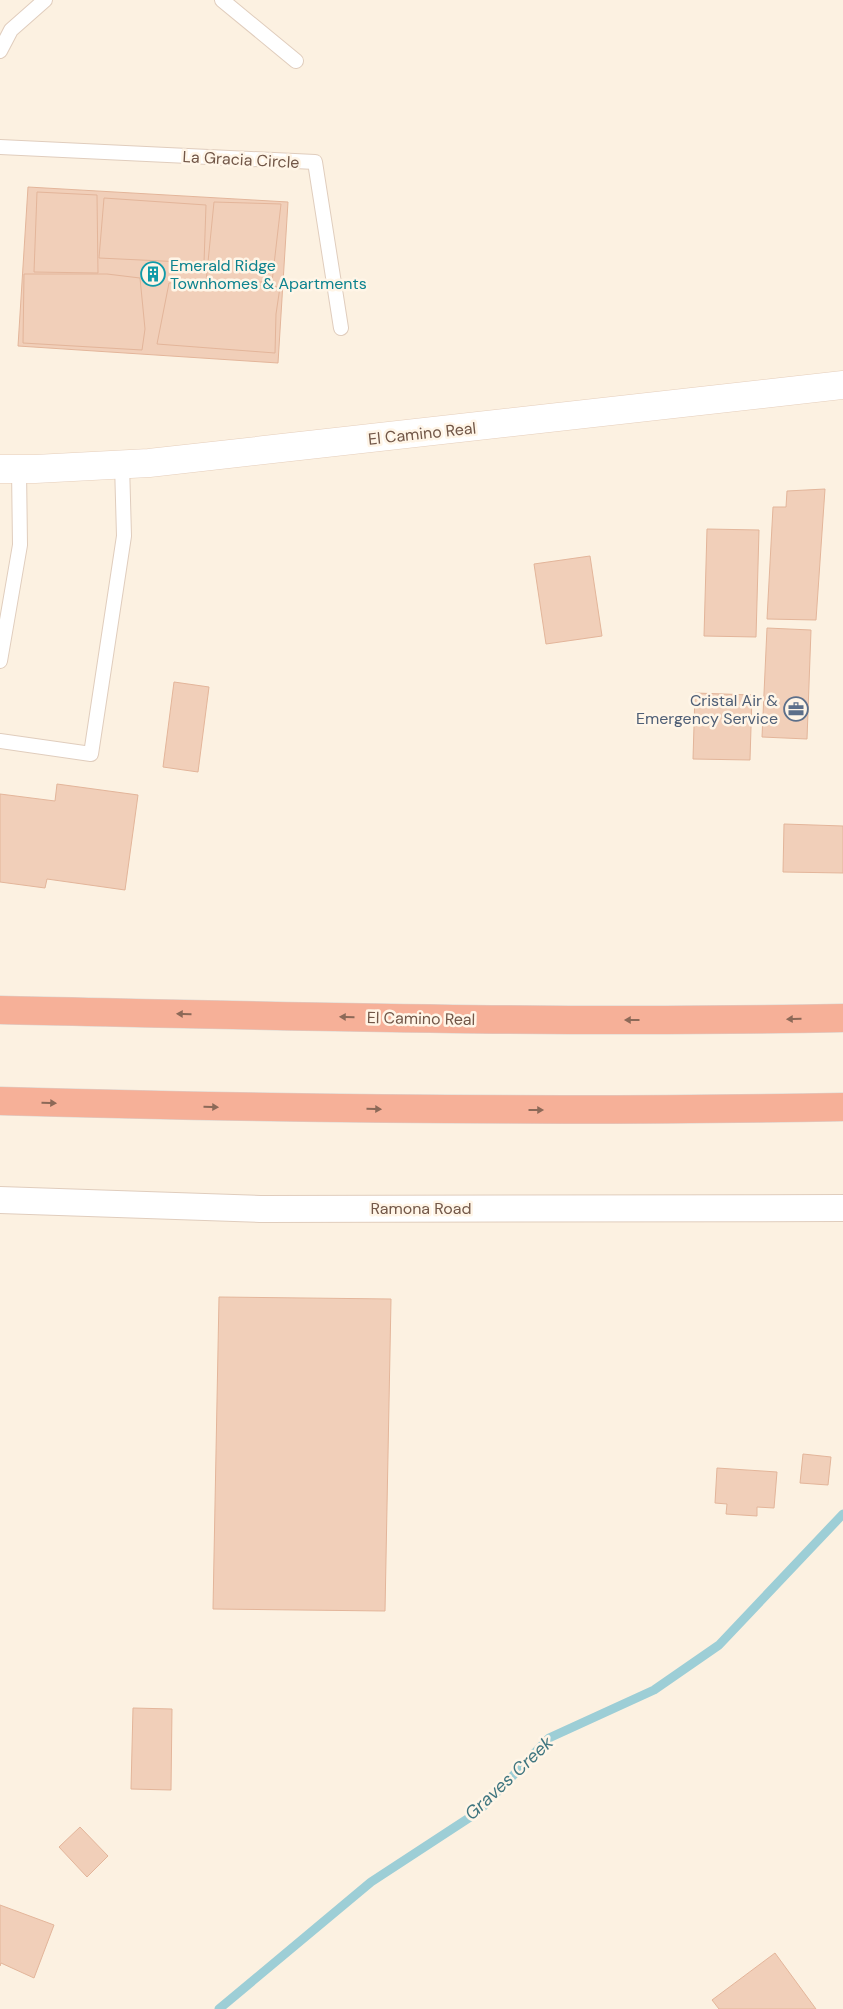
<svg xmlns="http://www.w3.org/2000/svg" width="843" height="2009" font-family="'DM Sans',sans-serif">
<style>
.lines{fill:none;stroke-linecap:round;stroke-linejoin:round}
.stream{stroke:#9dced6;stroke-width:9}
.building{fill:#f1cfb9;stroke:#e3b59a}
.service-casing{stroke:#e0cdbd;stroke-width:16}
.minor-casing{stroke:#e0cdbd;stroke-width:28}
.secondary-casing{stroke:#e5cebb;stroke-width:29}
.motorway-casing{stroke:#dad3cf;stroke-width:29}
.service{stroke:#fff;stroke-width:14}
.minor{stroke:#fff;stroke-width:26}
.secondary{stroke:#fff;stroke-width:28}
.motorway{stroke:#f6b098;stroke-width:28}
.oneway{fill:#8c6958}
.labels{text-anchor:middle;stroke-width:5;stroke-linejoin:round;paint-order:stroke}
.street-label{font-size:16px;fill:#725748;stroke:#fff5e7}
.culture-label{font-size:16px;fill:#0d838f;stroke:#fff5e7;text-anchor:start}
.service-label{font-size:16px;fill:#4e5e75;stroke:#fff5e7;text-anchor:end}
.water-label{font-size:18px;font-style:italic;fill:#3f757f;stroke:#fff5e7}
</style>
<rect width="100%" height="100%" fill="#fcf1e1"/>
<g class="lines">
<polyline class="stream" points="219,2009 371,1882 478,1812 549,1738 654,1690 719,1645 843,1514"/>
</g>
<g class="building">
<polygon points="28,187 288,202 278,363 18,346"/>
<polygon points="37,192 97,195 98,273 34,272"/>
<polygon points="104,198 206,205 204,263 99,258"/>
<polygon points="214,202 281,204 272,282 206,282"/>
<polygon points="24,274 107,274 140,278 145,329 142,350 23,343"/>
<polygon points="206,282 280,287 276,314 275,353 157,344 169,283"/>
<polygon points="825,489 816,620 767,619 773,507 786,507 787,491"/>
<polygon points="707,529 759,530 756,637 704,636"/>
<polygon points="590,556 602,636 546,644 534,564"/>
<polygon points="767,628 811,630 807,739 762,737"/>
<polygon points="174,682 209,687 198,772 163,767"/>
<polygon points="695,693 752,695 750,760 693,759"/>
<polygon points="57,784 138,795 125,890 47,879 45,888 0,882 0,794 55,801"/>
<polygon points="784,824 843,826 843,873 783,872"/>
<polygon points="219,1297 391,1299 385,1611 213,1609"/>
<polygon points="803,1454 831,1457 828,1485 800,1483"/>
<polygon points="717,1468 777,1472 774,1508 757,1507 757,1516 726,1514 727,1504 715,1503"/>
<polygon points="133,1708 172,1709 171,1790 131,1789"/>
<polygon points="80,1827 108,1856 87,1877 59,1847"/>
<polygon points="0,1905 54,1925 34,1978 1,1963 0,1966"/>
<polygon points="775,1953 816,2009 719,2009 712,2000"/>
</g>
<g class="lines">
<g class="service-casing">
<g id="service">
<polyline points="222,0 296,61"/>
<polyline points="0,51 11,30 45,0"/>
<polyline points="0,147 315,162 341,328"/>
<polyline points="0,661 20,545 19,469"/>
<polyline points="0,741 91,754 124,536 122,464"/>
</g>
</g>
<g class="minor-casing">
<polyline id="minor" points="0,1200 260,1209 843,1208"/>
</g>
<g class="secondary-casing">
<polyline id="secondary" points="0,469 35,469 149,463 843,385"/>
</g>
<g class="motorway-casing">
<g id="motorway">
<path d="M0 1010C281 1016 562 1024 843 1018"/>
<path d="M0 1101C281 1109 562 1112 843 1107"/>
</g>
</g>
<use href="#service" class="service"/>
<use href="#minor" class="minor"/>
<use href="#secondary" class="secondary"/>
<use href="#motorway" class="motorway"/>
</g>
<defs><path id="oneway-solid" d="M-6-.8H1V-3.2L6.5 0L1 3.2V.8H-6Z" transform="scale(1.25)"/></defs>
<g class="oneway">
<use href="#oneway-solid" transform="translate(184 1014) rotate(-179)"/>
<use href="#oneway-solid" transform="translate(347 1017) rotate(-179)"/>
<use href="#oneway-solid" transform="translate(794 1019) rotate(179)"/>
<use href="#oneway-solid" transform="translate(632 1020) rotate(-180)"/>
<use href="#oneway-solid" transform="translate(49 1103) rotate(2)"/>
<use href="#oneway-solid" transform="translate(211 1107) rotate(1)"/>
<use href="#oneway-solid" transform="translate(374 1109) rotate(1)"/>
<use href="#oneway-solid" transform="translate(536 1110)"/>
</g>
<defs>
<g id="building-ring" transform="scale(1.25)"><circle r="9.5" fill="#fff5e7" stroke="#0f9aa8" stroke-width="1.5"/><path d="M-4-6H4V6H1V3H-1V6H-4ZM-2.5-4.3h1.7v1.8h-1.7ZM.8-4.3h1.7v1.8H.8ZM-2.5-1h1.7V.8h-1.7ZM.8-1h1.7V.8H.8Z" fill="#0f9aa8"/></g>
<g id="office-ring" transform="scale(1.25)"><circle r="9.5" fill="#fff5e7" stroke="#5c6f8a" stroke-width="1.5"/><path d="M-6-3h4V-5.5h4V-3h4V5H-6ZM-1-4.5V-3h2v-1.5ZM-6 0V1H6V0Z" fill="#5c6f8a"/></g>
</defs>
<g fill-rule="evenodd">
<use href="#building-ring" x="153" y="274"/>
<use href="#office-ring" x="796" y="709"/>
</g>
<g class="labels">
<g class="street-label">
<text transform="translate(241 159) rotate(3)" y="6">La Gracia Circle</text>
<text transform="translate(422 433) rotate(-6)" y="6">El Camino Real</text>
<text transform="translate(421 1018) rotate(1)" y="6">El Camino Real</text>
<text x="421" y="1214">Ramona Road</text>
</g>
<g class="culture-label">
<text x="170" y="271">Emerald Ridge<tspan x="170" dy="18">Townhomes &amp; Apartments</tspan></text>
</g>
<g class="service-label">
<text x="778" y="706">Cristal Air &amp;<tspan x="778" dy="18">Emergency Service</tspan></text>
</g>
<g class="water-label">
<text transform="translate(509 1778) rotate(-43)" y="6">Graves Creek</text>
</g>
</g>
</svg>
